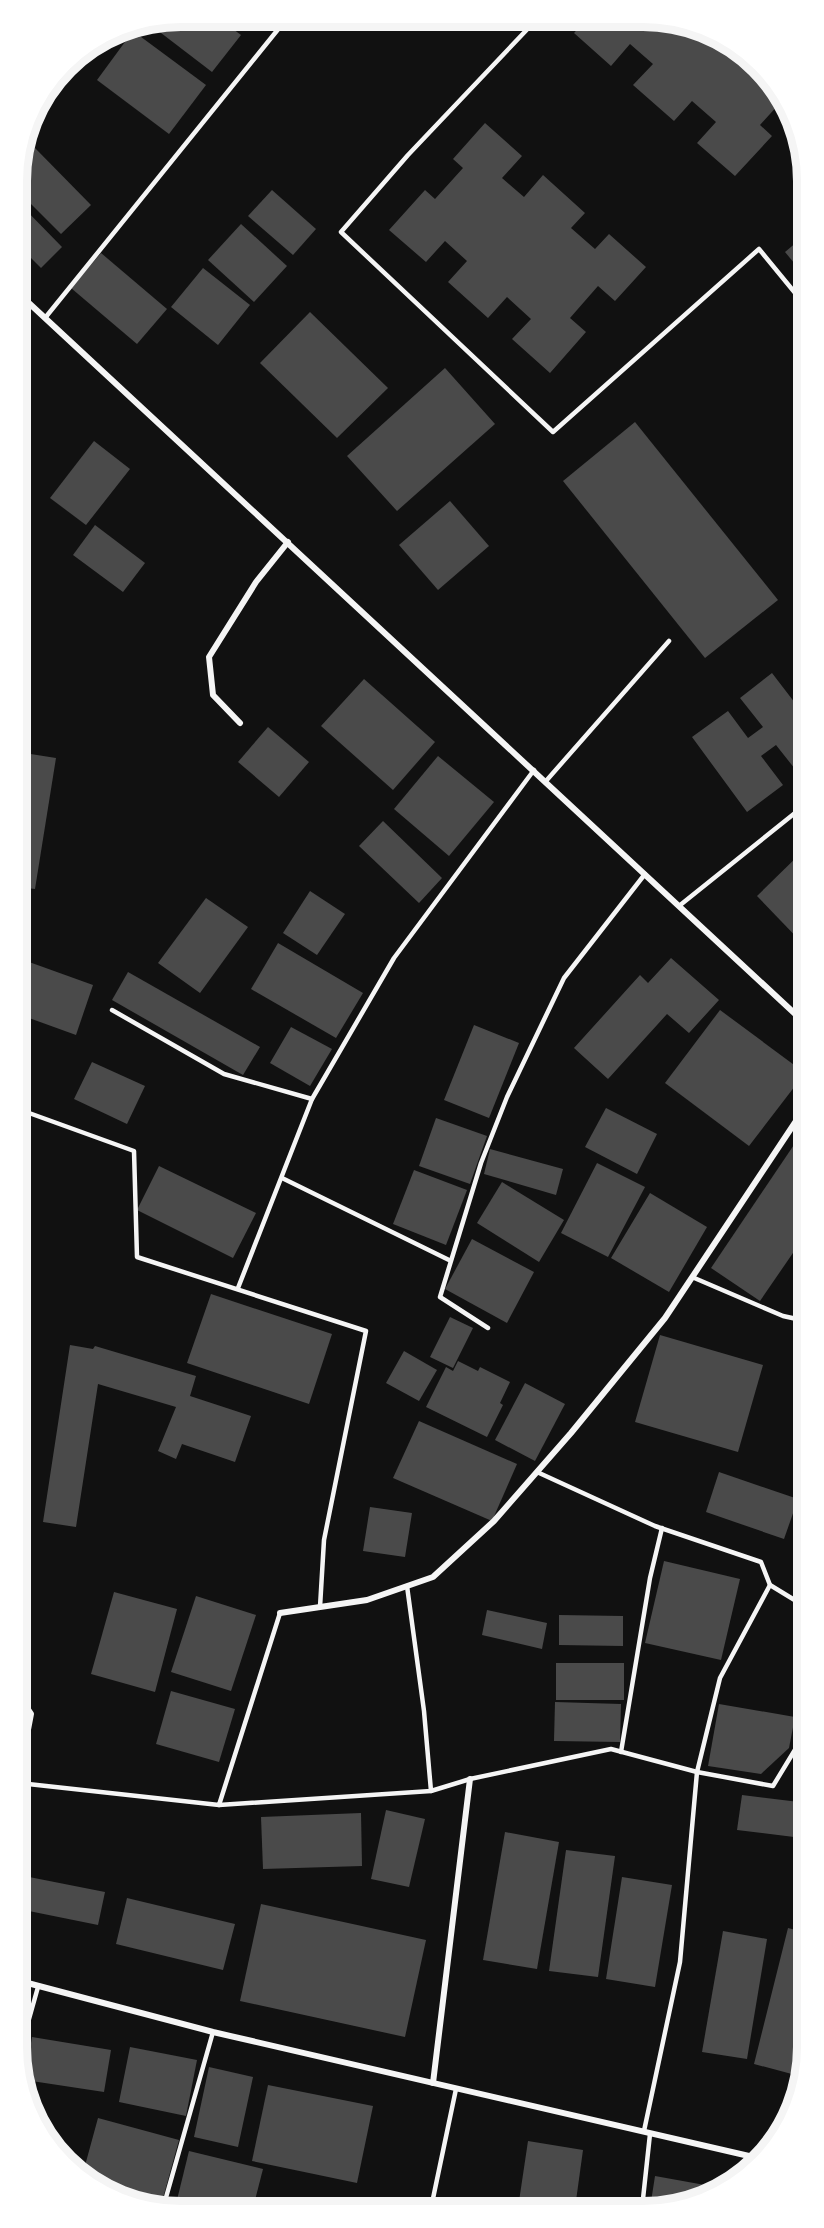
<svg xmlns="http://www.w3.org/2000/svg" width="824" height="2228" font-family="'Nunito Sans',sans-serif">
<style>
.building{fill:#4a4a4a}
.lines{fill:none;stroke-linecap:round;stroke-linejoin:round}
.service{stroke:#f5f5f5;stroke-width:4.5}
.minor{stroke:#f5f5f5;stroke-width:6}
.rim{fill:none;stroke:#f5f5f5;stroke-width:8}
</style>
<rect width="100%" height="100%" fill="#111"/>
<g class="building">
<polygon points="181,16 217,17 241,35 212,72 148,23"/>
<polygon points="587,19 675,20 760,65 780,103 760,125 772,136 735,176 697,143 716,122 692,101 674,121 633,85 653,64 630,44 611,66 574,33"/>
<polygon points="133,31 206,85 169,134 97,80"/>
<polygon points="485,123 522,156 502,178 524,197 543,175 585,213 571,228 595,249 609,234 646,267 615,301 598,286 570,318 586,332 550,373 512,339 531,319 507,297 488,318 448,282 467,261 445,241 426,262 389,230 425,190 435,199 463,168 453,159"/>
<polygon points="35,148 91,205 61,234 17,190 18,164"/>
<polygon points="272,190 316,229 293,255 248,216"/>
<polygon points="17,201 62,247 41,268 17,244"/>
<polygon points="241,224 287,266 254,302 208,260"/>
<polygon points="804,236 804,275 785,252"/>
<polygon points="101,253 167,309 137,344 71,288"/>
<polygon points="203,268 250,305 218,345 171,307"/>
<polygon points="310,312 388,388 337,438 260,363"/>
<polygon points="445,368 495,424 397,511 347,456"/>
<polygon points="17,404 25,408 17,422"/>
<polygon points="635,422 778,600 705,658 563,481"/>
<polygon points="94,441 130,469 86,525 50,498"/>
<polygon points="450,501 489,546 438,590 399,545"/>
<polygon points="95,525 145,563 123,592 73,555"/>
<polygon points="772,673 805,716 805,761 795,769 776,745 761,756 783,785 747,812 692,737 728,711 748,738 763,727 740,698"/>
<polygon points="364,679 435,742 393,790 321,726"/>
<polygon points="268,727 309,762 279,797 238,762"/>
<polygon points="18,752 56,758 35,889 18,887"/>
<polygon points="438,756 494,802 449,856 394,809"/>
<polygon points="383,821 442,878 419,903 359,846"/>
<polygon points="805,849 805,946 757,896"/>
<polygon points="310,891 345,914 317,955 283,933"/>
<polygon points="206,898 248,927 200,993 158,963"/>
<polygon points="278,943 363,993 336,1038 251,989"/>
<polygon points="18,958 93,985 76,1035 18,1014"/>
<polygon points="671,958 719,1000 689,1033 667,1014 608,1079 574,1048 640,975 648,983"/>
<polygon points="128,972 260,1047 243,1075 112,1000"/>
<polygon points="720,1010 805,1073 749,1146 665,1083"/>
<polygon points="474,1025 519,1043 489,1118 444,1100"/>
<polygon points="291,1027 332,1049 310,1086 270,1063"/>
<polygon points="92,1062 145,1086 127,1124 74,1099"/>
<polygon points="606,1108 657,1134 637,1174 585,1147"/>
<polygon points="436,1118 487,1136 470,1184 419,1166"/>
<polygon points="806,1127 806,1234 760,1301 711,1268"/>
<polygon points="490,1149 563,1169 556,1195 484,1174"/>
<polygon points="597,1163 645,1187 608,1257 561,1233"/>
<polygon points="159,1166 256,1213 233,1258 137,1210"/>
<polygon points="414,1170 467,1190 446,1245 393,1224"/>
<polygon points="502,1182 564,1220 539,1262 477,1223"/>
<polygon points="650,1193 707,1227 669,1292 611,1258"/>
<polygon points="472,1239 534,1272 507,1323 445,1289"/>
<polygon points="806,1289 806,1310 799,1307"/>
<polygon points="211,1294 332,1334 309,1404 187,1363"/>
<polygon points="450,1317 473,1328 453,1368 430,1357"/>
<polygon points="660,1335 763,1365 738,1452 635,1422"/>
<polygon points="70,1345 93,1349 95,1346 196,1376 190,1396 251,1416 235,1462 182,1444 176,1459 158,1451 176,1407 98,1384 76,1527 43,1522"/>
<polygon points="404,1351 437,1370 419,1401 386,1383"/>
<polygon points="458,1361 478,1371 480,1367 510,1382 500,1403 503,1405 487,1437 426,1407 446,1367 453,1371"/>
<polygon points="805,1362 806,1362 806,1381 802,1380"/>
<polygon points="525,1383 565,1404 535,1461 495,1440"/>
<polygon points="419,1421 517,1464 492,1521 393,1478"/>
<polygon points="719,1472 798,1499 784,1539 706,1512"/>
<polygon points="370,1507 412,1513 405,1557 363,1551"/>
<polygon points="664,1561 740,1579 721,1660 645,1643"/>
<polygon points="114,1592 177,1609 155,1692 91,1674"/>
<polygon points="196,1596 256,1615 231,1691 171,1672"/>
<polygon points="487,1610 547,1623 542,1649 482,1635"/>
<polygon points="559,1615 623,1616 623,1646 559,1645"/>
<rect x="556" y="1663" width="68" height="37"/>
<polygon points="171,1691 235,1709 219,1762 156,1744"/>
<polygon points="555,1702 621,1704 620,1742 554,1741"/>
<polygon points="719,1704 795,1717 789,1748 761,1774 708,1766"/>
<polygon points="742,1795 799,1802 794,1837 737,1830"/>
<polygon points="386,1810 425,1819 409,1887 371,1879"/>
<polygon points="361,1813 362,1866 263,1869 261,1817"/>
<polygon points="505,1832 559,1842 537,1969 483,1960"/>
<polygon points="566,1850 615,1856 598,1977 549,1971"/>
<polygon points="19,1875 105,1892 98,1925 19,1909"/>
<polygon points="622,1877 672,1885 655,1987 606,1979"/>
<polygon points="127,1898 235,1924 223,1970 116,1944"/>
<polygon points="261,1904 426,1940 405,2037 240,2001"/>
<polygon points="788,1928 807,1933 807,2057 803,2077 754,2064"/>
<polygon points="723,1931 767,1939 747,2059 702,2052"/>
<polygon points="32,2037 111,2050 104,2092 25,2080"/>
<polygon points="130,2047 197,2060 186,2116 119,2102"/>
<polygon points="209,2067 253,2077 238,2147 194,2137"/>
<polygon points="268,2085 373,2106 357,2183 252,2161"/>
<polygon points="98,2118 179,2140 163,2198 96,2180 83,2173"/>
<polygon points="528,2141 583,2150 575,2208 518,2208"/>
<polygon points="189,2151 263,2169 253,2208 175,2208"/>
<polygon points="655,2176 716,2187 714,2193 675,2208 650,2208"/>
<polygon points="726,2179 735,2181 723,2190"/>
</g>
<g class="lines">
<g class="service">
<polyline points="537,19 408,155 341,232 553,432 759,249 805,305"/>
<polyline points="45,318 288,17"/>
<polyline points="546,781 669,641"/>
<polyline points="679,906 805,805"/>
<polyline points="112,1010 224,1074 312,1099"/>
<polyline points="18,1109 134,1151 137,1257 366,1331 324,1540 320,1607"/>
<polyline points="282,1178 449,1260"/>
<polyline points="692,1277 783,1316 806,1321"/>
<polyline points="238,1288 312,1099 394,958 534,770"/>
<polyline points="488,1328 440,1297 481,1163 507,1097 564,978 645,874"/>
<polyline points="537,1472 655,1526 761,1562 770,1585 806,1607"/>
<polyline points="407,1586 424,1711 431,1791 470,1779 611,1749 697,1772 773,1786 807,1730"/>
<polyline points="621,1752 650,1578 662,1528"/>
<polyline points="19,1783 219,1805 280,1613"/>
<polyline points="219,1805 431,1791"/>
<polyline points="20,2051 38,1987"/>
<polyline points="644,2131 680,1962 697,1772 720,1678 770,1585"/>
<polyline points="163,2208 213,2032"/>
<polyline points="431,2208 456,2089"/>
<polyline points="642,2208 650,2134"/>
</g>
<g class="minor">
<polyline points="17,292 806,1024"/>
<polyline points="240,723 213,695 209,657 256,582 288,542"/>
<polyline points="19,1485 28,1486"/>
<polyline points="280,1613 367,1600 433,1577 494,1521 571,1433 665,1318 806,1106"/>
<polyline points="19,1696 31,1714 19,1777"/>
<polyline points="20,1981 213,2032 762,2159"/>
<polyline points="433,2083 470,1779"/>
</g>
</g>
<path d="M0 0H824V2228H0ZM181 27H643A154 154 0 0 1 797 181V2047A154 154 0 0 1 643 2201H181A154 154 0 0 1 27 2047V181A154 154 0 0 1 181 27Z" fill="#fff" fill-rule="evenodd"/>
<path class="rim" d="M181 27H643A154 154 0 0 1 797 181V2047A154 154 0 0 1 643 2201H181A154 154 0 0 1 27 2047V181A154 154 0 0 1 181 27Z"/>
</svg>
